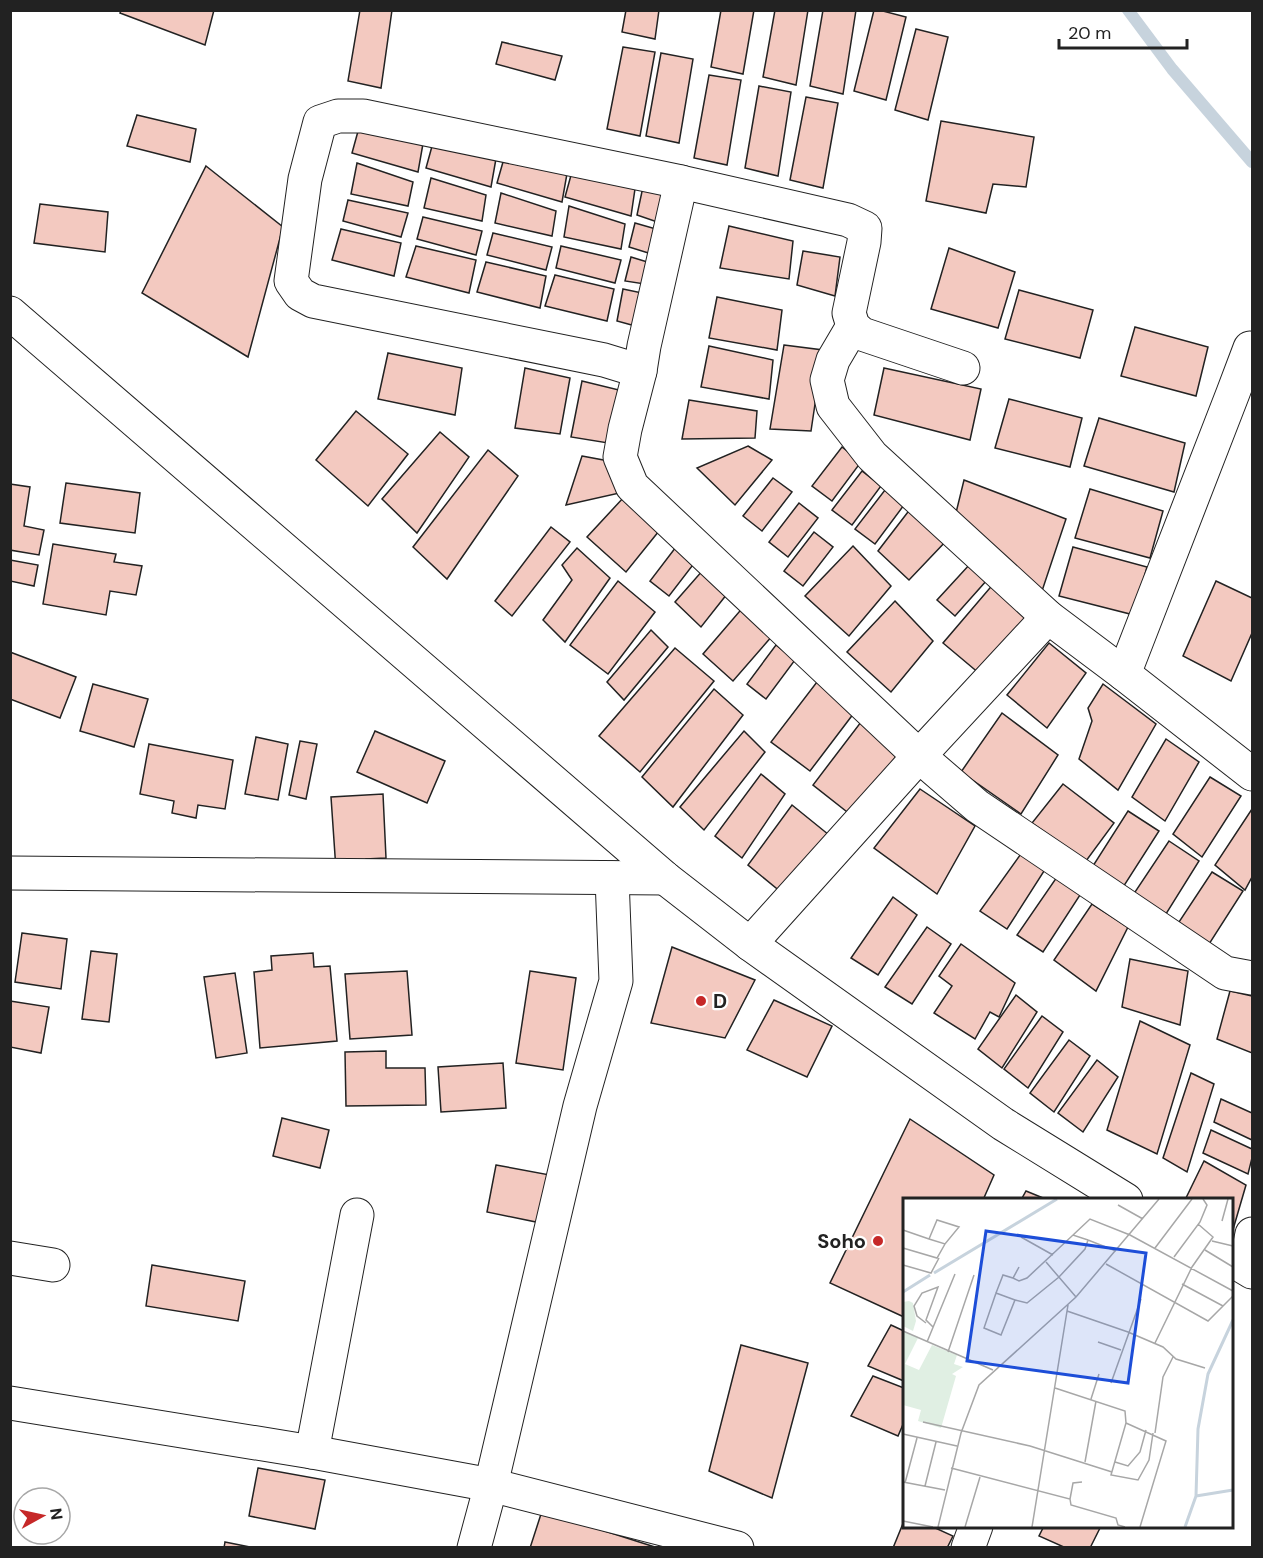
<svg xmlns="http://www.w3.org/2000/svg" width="1263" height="1558" font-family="'DM Sans',sans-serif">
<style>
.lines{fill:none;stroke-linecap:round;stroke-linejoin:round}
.stream{stroke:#c7d3dd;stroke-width:12}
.building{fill:#f3c9c0;stroke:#222;stroke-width:1.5}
.street-casing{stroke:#222;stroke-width:35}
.secondary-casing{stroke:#222;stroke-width:35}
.street{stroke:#fff;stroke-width:33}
.secondary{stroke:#fff;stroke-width:33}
.poi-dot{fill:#c62828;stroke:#fff;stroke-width:2}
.labels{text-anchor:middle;stroke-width:4.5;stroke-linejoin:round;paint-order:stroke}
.poi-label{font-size:20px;font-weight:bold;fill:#222;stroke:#fff;text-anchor:start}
.inset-river{fill:none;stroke:#c7d3dd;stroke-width:3}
.inset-road{fill:none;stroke:#a7a7a7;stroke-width:1.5}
.view{fill:#1d4ed8;fill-opacity:0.15;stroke:#1d4ed8;stroke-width:3}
.inset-edge{fill:none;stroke:#222;stroke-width:3}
</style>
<rect width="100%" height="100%" fill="#fff"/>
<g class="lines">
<polyline class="stream" points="1128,10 1172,69 1252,162"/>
</g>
<g class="building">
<polygon points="121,10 214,10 205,45 120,13"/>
<polygon points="360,10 392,10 381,88 348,81"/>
<polygon points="626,10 659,10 655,39 622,32"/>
<polygon points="721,10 754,10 743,74 711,67"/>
<polygon points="775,10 808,10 796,85 763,77"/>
<polygon points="823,10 856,10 843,94 810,86"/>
<polygon points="874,10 879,10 906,17 886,100 854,91"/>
<polygon points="916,29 948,37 928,120 895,110"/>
<polygon points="502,42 562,56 555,80 496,64"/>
<polygon points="623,47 655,52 640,136 607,129"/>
<polygon points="661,53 693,59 679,143 646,136"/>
<polygon points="709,75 741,80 727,165 694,158"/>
<polygon points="759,86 791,92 778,176 745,168"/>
<polygon points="806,97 838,103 823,188 790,180"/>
<polygon points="137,115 196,129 190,162 127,146"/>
<polygon points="941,121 1034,137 1026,187 993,184 986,213 926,201"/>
<polygon points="360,124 424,138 418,172 352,153"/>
<polygon points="434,139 497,153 491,187 426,168"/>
<polygon points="505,155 568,168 562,202 497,183"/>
<polygon points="357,163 413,182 408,206 351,194"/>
<polygon points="206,166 283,227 248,357 142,293"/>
<polygon points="573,168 636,182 631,216 565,197"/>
<polygon points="431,178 486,195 482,221 424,208"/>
<polygon points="644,182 673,190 666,225 637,215"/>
<polygon points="501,193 556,211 552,236 495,223"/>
<polygon points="348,200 408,213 401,237 343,221"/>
<polygon points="40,204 108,212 105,252 34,243"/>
<polygon points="569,206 625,224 621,249 564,237"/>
<polygon points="423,217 482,231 476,255 417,239"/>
<polygon points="635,223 663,231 658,256 629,247"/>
<polygon points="729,226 793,241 789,279 720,268"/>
<polygon points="341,229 401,243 394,276 332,260"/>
<polygon points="493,233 552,247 546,270 487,255"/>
<polygon points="416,246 476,260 469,293 406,277"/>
<polygon points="561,246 621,260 615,283 556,268"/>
<polygon points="949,248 1015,272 998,328 931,309"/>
<polygon points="803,251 840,257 835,296 797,285"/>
<polygon points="631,257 654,264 651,285 625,281"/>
<polygon points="486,262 546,276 540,308 477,292"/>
<polygon points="555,275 614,289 607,321 545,306"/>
<polygon points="623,289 647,294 639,327 617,321"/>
<polygon points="1019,290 1093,310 1080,358 1005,339"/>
<polygon points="717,297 782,310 777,350 709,338"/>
<polygon points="1135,327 1208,347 1196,396 1121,376"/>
<polygon points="784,345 823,350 811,431 770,429"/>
<polygon points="709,346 773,360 769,399 701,387"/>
<polygon points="388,353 462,368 455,415 378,399"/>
<polygon points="525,368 570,378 560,434 515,428"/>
<polygon points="884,368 981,389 970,440 874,415"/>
<polygon points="582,381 619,390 608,443 571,437"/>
<polygon points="1009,399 1082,418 1070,467 995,448"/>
<polygon points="689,400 757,411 755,438 682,439"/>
<polygon points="356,411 408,454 368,506 316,460"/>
<polygon points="1099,418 1185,443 1174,492 1084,466"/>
<polygon points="440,432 469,457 417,533 382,499"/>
<polygon points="748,446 772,460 735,505 697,468"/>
<polygon points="842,447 861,462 832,501 812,486"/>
<polygon points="488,450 518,476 447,579 413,547"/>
<polygon points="582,456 614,462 624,492 566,505"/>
<polygon points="862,471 881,486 852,525 832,510"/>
<polygon points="773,478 792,492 762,531 743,516"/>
<polygon points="964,480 1066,519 1040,597 954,521"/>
<polygon points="66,483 140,493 135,533 60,523"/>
<polygon points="10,484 30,487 24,526 44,530 39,555 10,550"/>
<polygon points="1090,489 1163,511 1150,558 1075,538"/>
<polygon points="885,490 904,505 875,544 855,529"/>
<polygon points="624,497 659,531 626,572 587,537"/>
<polygon points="799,503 818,518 788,557 769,542"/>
<polygon points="911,508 947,540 909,580 878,551"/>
<polygon points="551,527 570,542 512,616 495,601"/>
<polygon points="814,532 833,547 803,586 784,571"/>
<polygon points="679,543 699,557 669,596 650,581"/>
<polygon points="53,544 116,554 114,562 142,566 136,595 110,591 106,615 43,604"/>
<polygon points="853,546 891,586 849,636 805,596"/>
<polygon points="1073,547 1147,567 1134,615 1059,596"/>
<polygon points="577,548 610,578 565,642 543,620 572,580 562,565"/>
<polygon points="10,560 38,565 34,586 10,581"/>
<polygon points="970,564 987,580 955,616 937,600"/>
<polygon points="703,570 727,594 701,627 675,602"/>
<polygon points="618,581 655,612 608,674 570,645"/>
<polygon points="1216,581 1252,598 1252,633 1231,681 1183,656"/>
<polygon points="995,582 1031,615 980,674 943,643"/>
<polygon points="895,601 933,641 891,692 847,652"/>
<polygon points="745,605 773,635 733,681 703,654"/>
<polygon points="651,630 668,647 624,700 607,682"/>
<polygon points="1049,643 1086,673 1047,728 1007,695"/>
<polygon points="776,645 795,660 766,699 747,684"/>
<polygon points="675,648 714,681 640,772 599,736"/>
<polygon points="10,652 76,677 60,718 10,699"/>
<polygon points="820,678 857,709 810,771 771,742"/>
<polygon points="93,684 148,699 134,747 80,731"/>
<polygon points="1103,684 1156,724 1118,790 1079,759 1092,721 1088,708"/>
<polygon points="714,689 743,715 673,807 642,777"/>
<polygon points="1002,713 1058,755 1021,814 961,772"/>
<polygon points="861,722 899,753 851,815 813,785"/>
<polygon points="375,731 445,761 427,803 357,772"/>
<polygon points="744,731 765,752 704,830 680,807"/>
<polygon points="256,737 288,744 278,800 245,794"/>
<polygon points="1166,739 1199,762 1165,821 1132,797"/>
<polygon points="300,741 317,744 306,799 289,795"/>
<polygon points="149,744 233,760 225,809 198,805 196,818 172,813 174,801 140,794"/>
<polygon points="761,774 785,794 742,858 715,836"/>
<polygon points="1210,777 1241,796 1202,857 1173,834"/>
<polygon points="1063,784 1114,823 1086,861 1032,823"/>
<polygon points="920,789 975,826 937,894 874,848"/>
<polygon points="383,794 386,858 366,859 367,868 336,870 331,797"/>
<polygon points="792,805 834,839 787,897 748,865"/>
<polygon points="1252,809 1252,877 1245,890 1215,865"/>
<polygon points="1128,811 1159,831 1120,892 1091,869"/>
<polygon points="1169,841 1199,861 1161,922 1131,898"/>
<polygon points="1023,851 1046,868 1007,929 980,911"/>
<polygon points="1212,872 1243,891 1204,952 1175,928"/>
<polygon points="1059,874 1082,892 1043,952 1017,935"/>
<polygon points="893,897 917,915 878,975 851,958"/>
<polygon points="1092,904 1128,927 1096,991 1054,960"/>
<polygon points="927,927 951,944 912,1004 885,987"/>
<polygon points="22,933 67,939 61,989 15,982"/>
<polygon points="961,944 1015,983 999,1017 990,1012 975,1039 934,1013 952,986 939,976"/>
<polygon points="672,947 755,980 725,1038 651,1023"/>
<polygon points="91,951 117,954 109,1022 82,1019"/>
<polygon points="313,953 314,967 330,966 337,1041 260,1048 254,972 272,970 271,956"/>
<polygon points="1130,959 1188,971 1180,1025 1122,1007"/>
<polygon points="407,971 412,1035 350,1039 345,974"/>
<polygon points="530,971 576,978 563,1070 516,1063"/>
<polygon points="235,973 247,1053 216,1058 204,977"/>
<polygon points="1230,991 1252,996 1252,1053 1217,1039"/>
<polygon points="1016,995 1037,1012 1002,1068 978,1049"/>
<polygon points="774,1000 832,1026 807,1077 747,1050"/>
<polygon points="10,1001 49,1007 41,1053 10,1047"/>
<polygon points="1042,1016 1063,1032 1028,1088 1004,1069"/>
<polygon points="1140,1021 1190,1045 1157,1154 1107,1130"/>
<polygon points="1069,1040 1090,1056 1054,1112 1030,1093"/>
<polygon points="386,1051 386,1068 425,1068 426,1105 346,1106 345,1052"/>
<polygon points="1097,1060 1118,1077 1083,1132 1058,1113"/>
<polygon points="503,1063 506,1108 441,1112 438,1067"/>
<polygon points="1191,1073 1214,1084 1187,1172 1163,1158"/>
<polygon points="1221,1099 1252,1113 1252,1140 1214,1122"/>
<polygon points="282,1118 329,1130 320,1168 273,1156"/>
<polygon points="910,1119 994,1175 983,1200 904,1200 904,1317 830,1283"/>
<polygon points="1211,1130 1252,1149 1252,1158 1248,1174 1203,1153"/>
<polygon points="1204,1161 1246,1185 1232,1233 1232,1200 1185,1200"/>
<polygon points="496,1165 550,1175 541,1223 487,1212"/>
<polygon points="1026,1191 1048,1200 1021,1200"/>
<polygon points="152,1265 245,1281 238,1321 146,1306"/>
<polygon points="891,1325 904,1331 904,1381 868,1366"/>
<polygon points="741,1345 808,1363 772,1498 709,1471"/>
<polygon points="873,1376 904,1388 904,1422 898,1436 851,1416"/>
<polygon points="258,1468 325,1480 315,1529 249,1516"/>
<polygon points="542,1511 658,1548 530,1548"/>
<polygon points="904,1521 904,1526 931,1526 953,1536 947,1548 893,1548"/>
<polygon points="1044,1526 1101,1526 1090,1548 1066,1548 1039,1536"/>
<polygon points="225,1542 255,1548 224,1548"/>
</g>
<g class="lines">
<g class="street-casing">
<g id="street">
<polyline points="681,182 363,116 338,116 320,122 305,179 291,281 300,294 313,301 604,360 640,371 625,429 620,457 632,486 919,756 977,806 1225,973 1252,978"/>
<polyline points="853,326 833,360 827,380 833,406 872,456 1048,617 1124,674 1252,774"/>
<polyline points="640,371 644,346 681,182 848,220 865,228 864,242 849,313 853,326 862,334 963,368"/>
<polyline points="1124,674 1233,393 1250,348"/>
<polyline points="10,873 665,878"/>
<polyline points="750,944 919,756 1048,617"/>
<polyline points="10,1258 53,1265"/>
<polyline points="1245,1267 1252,1234"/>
<polyline points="10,1403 312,1452 491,1485 737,1548"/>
<polyline points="312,1452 357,1215"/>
<polyline points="474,1548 491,1485 580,1106 616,981 612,878"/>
<polyline points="968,1548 976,1526"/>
</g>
</g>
<g class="secondary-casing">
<g id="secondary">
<polyline points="10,313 665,878 750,944 1003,1124 1126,1200"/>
<polyline points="1232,1260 1252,1272"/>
</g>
</g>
<use href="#street" class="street"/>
<use href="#secondary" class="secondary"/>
</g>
<g class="poi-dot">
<circle cx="701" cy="1001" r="6"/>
<circle cx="878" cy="1241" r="6"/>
</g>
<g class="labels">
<g class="poi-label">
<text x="713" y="1008">D</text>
<text x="866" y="1248" text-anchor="end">Soho</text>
</g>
</g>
<g transform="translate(903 1198)">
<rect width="330" height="330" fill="#fff"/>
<path d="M6 103 10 105 13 123 10 133 0 128V104ZM0 133 15 140 2 166 16 172 29 147 54 157 51 166 60 169 49 176 53 178 38 230 15 223 18 212 0 207Z" fill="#e0efe3"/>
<path class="inset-river" d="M31 75 154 1M0 94 27 77M293 298 330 292M282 329 293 298 295 231 305 176 330 122"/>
<path class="inset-road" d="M215 7 240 21M319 23 325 1M0 32 26 41 42 46 56 29 34 22 26 41M170 37 187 21 227 37 330 93M118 39 150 57M309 43 330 48M0 50 34 60 42 46M252 50 289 1M302 52 330 69M271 59 297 24 304 7 300 1M143 64 173 99M203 66 305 123 330 98M0 67 28 75 36 60M110 80 116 83 124 80 170 37 185 42M279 86 320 108M93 95 81 130 98 137 112 102 124 105 156 79 182 51 185 42 213 53M112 102 93 95 100 77 110 80 116 69M164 113 225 134 260 149 273 161 302 170M23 125 14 118 11 108 19 95 35 89 23 122 30 129M0 133 90 172M24 144 52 76M195 144 218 152M252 145 289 69 310 39 295 26M45 154 71 77M208 185 238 101M152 190 222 213 223 225 208 277 235 282 246 262 250 235M188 201 196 176M20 224 127 248 209 274M223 225 263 243 237 329M252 235 260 179 270 159M0 236 54 248M182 264 193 203M212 264 225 268 237 254 243 232M48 270 167 301 168 307 213 320 215 327 222 329M0 284 42 292M2 285 14 240M22 288 33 244M167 301 170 285 179 284M0 323 30 329M35 329 58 235 76 187 173 99 256 1M62 329 77 279M129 329 165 107"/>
<path class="view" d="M83 33 243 55 225 185 64 163Z"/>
<rect width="330" height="330" class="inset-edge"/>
</g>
<rect width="1263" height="1558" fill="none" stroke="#222222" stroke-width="24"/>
<g transform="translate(42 1516) rotate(82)"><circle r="28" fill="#ffffff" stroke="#a7a7a7" stroke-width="1.5"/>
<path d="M0-4.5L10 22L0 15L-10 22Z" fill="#c62828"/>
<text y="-9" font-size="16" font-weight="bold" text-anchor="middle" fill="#222222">N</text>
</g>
<path d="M1059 39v9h128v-9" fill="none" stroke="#222222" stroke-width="3"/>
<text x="1068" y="39" font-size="18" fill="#222222" stroke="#ffffff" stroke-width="4.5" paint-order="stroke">20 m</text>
</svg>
